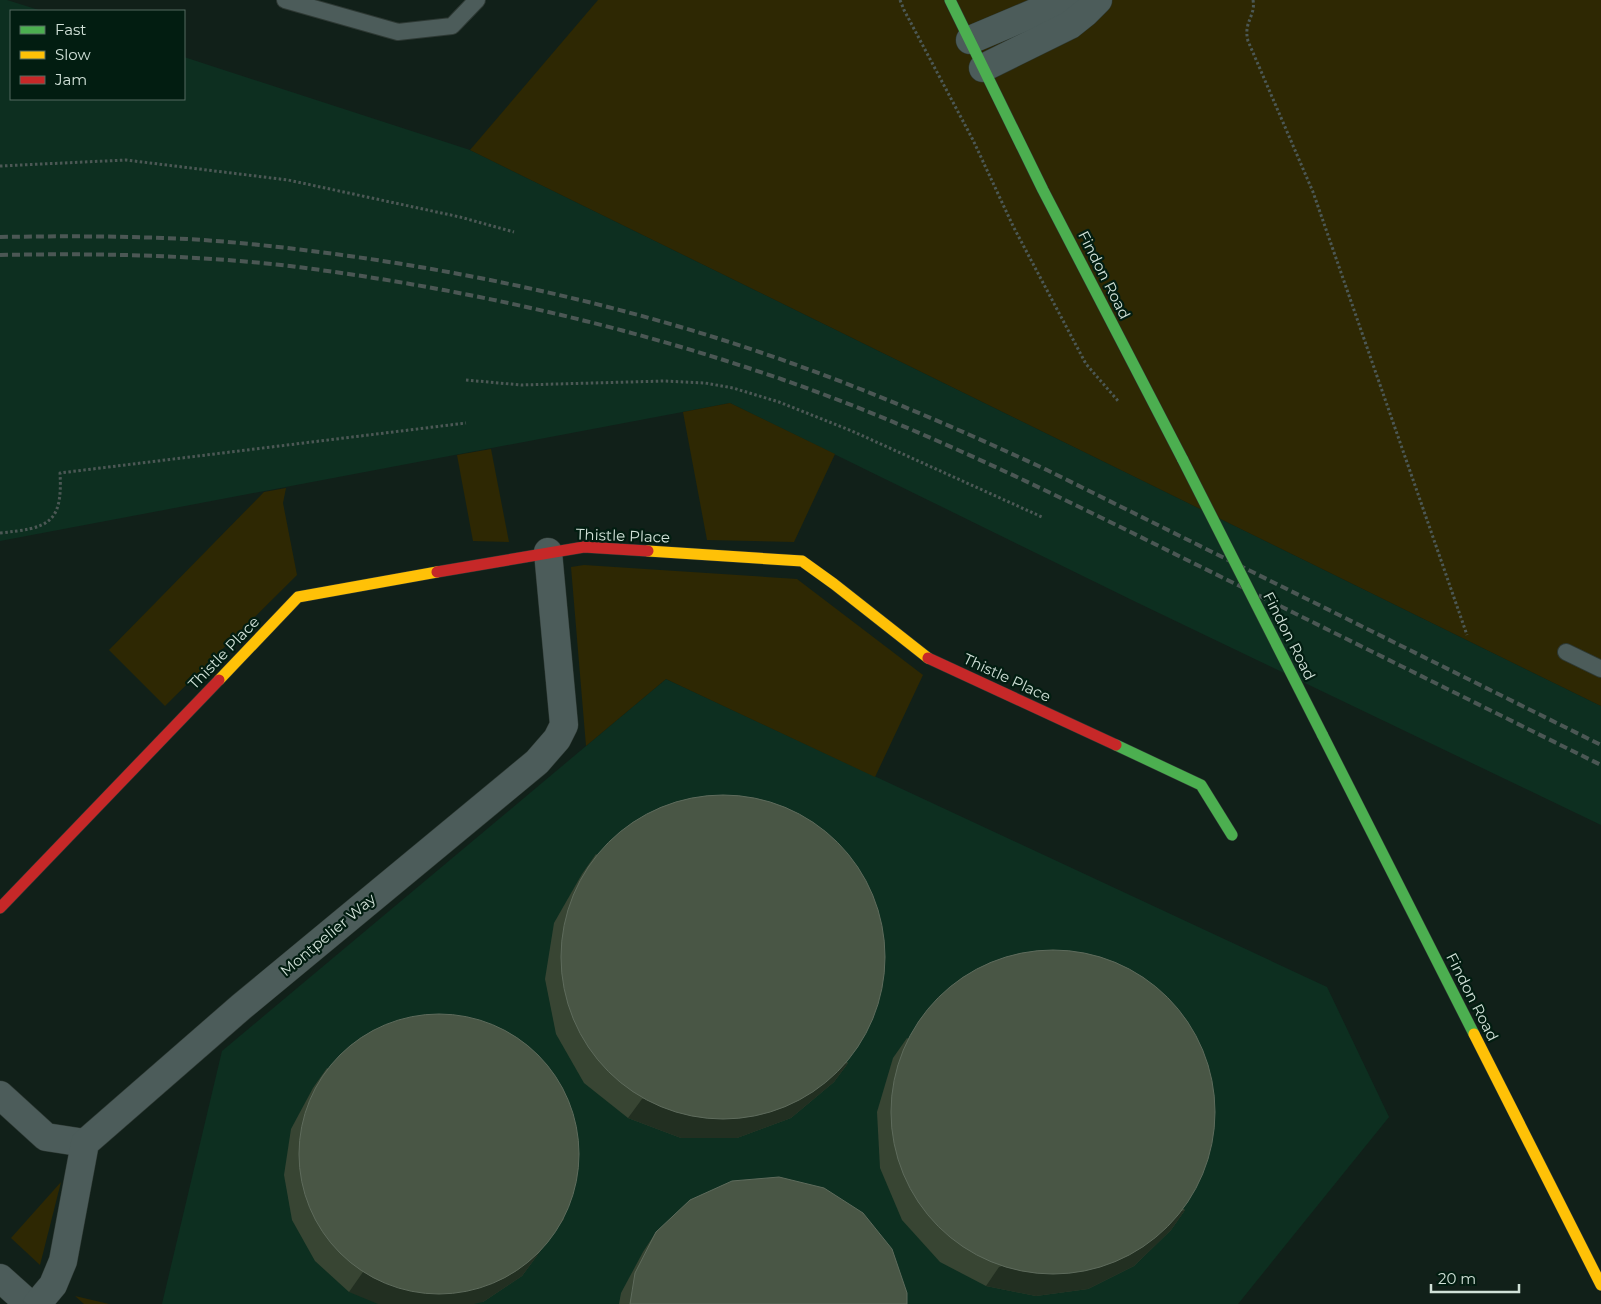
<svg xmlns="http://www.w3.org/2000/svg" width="1601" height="1304" font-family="Montserrat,sans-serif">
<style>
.built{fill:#0d2f20}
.green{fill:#2e2803}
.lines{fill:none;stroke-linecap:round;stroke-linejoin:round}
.lane-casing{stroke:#2e3934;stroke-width:18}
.street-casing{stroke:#2e3934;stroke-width:29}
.fast-casing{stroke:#2e3934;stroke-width:12}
.slow-casing{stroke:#2e3934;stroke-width:12}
.jam-casing{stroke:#2e3934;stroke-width:12}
.path{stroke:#4c5855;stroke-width:3;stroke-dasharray:2.5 2.5;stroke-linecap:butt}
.lane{stroke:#4c5c5a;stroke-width:16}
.street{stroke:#4c5c5a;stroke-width:28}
.fast{stroke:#4caf50;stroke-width:11}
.slow{stroke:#ffc107;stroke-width:11}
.jam{stroke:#c62828;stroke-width:11}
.rail{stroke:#4b5754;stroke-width:4;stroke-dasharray:8 4;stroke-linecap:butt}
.fast-bridge-casing{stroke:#2e3934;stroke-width:12;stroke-linecap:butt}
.fast-bridge{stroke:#4caf50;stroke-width:11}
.wall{fill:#384533}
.shaded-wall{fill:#222f21}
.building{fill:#495645;stroke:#5e6b5c}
.labels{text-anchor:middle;stroke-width:4.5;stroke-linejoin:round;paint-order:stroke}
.street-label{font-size:15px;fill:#d1e1d8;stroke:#021d11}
</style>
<rect width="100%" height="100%" fill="#112019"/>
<g class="built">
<polygon points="0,0 7,0 42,11 11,11 11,99 184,99 184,57 470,150 1601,706 1601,825 1136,602 730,403 0,541"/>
<polygon points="666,679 1327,987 1389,1117 1238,1304 162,1304 222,1051"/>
</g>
<g class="green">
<polygon points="598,0 1601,0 1601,706 470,150"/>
<polygon points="730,403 835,454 794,542 707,540 683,412"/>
<polygon points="491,449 509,542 473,541 457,455"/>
<polygon points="286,488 283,503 297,575 165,706 109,650 264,492"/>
<polygon points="584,565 797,579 923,675 875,777 666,679 586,746 571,567"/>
<polygon points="61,1182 40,1265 11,1238"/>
<polygon points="75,1296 109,1304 84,1304"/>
</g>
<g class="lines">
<g class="lane-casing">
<g id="lane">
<polyline points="285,0 398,32 452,26 477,0"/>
<polyline points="1566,652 1601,669"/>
</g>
</g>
<g class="street-casing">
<g id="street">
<polyline points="970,40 1060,2 1069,0"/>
<polyline points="983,68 1070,25 1085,13 1098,0"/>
<polyline points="0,1095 46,1137 85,1143"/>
<polyline points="0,1278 29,1304"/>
<polyline points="37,1304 53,1285 63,1261 85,1143 241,1007 537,762 557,739 564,725 548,552"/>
</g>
</g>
<g class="fast-casing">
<g id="fast">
<polyline points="950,0 1043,190 1183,460"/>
<polyline points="1322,734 1474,1034"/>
<polyline points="1116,745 1201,785 1232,835"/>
</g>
</g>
<g class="slow-casing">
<g id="slow">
<polyline points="648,551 802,561 834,584 928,658"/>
<polyline points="219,680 298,597 437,572"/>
<polyline points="1474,1034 1601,1285"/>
</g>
</g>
<g class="jam-casing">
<g id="jam">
<polyline points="437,572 584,547 648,551"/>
<polyline points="928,658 1116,745"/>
<polyline points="0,908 219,680"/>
</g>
</g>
<g class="path">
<polyline points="900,0 904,10 973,140 1013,226 1086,364 1119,402"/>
<path d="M1253 0C1256 16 1243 22 1248 41L1313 192 1467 635"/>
<polyline points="0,166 126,160 288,180 460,217 514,232"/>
<polyline points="466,380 521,385 665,381 705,383 733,388 779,402 852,431 1042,517"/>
<path d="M0 533C47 528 63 525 60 473L466 423"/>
</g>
<use href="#lane" class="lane"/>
<use href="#street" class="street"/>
<use href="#fast" class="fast"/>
<use href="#slow" class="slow"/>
<use href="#jam" class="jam"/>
<g class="rail">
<path d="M0 237C54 236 109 236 163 238 223 240 283 247 342 255 494 276 646 311 791 363 878 394 963 431 1047 470L1601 745"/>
<path d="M0 255C97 253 194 255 290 266 457 287 622 324 781 379 922 428 1054 494 1187 560 1325 628 1463 697 1601 765"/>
</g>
<g class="fast-bridge-casing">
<polyline id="fast-bridge" points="1183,460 1322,734"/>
</g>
<use href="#fast-bridge" class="fast-bridge"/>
</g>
<g class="wall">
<polygon points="596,854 848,1063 834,1082 791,1118 737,1138 681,1138 628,1118 584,1083 556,1034 545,979 554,923 582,874"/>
<polygon points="907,1038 1185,1210 1171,1230 1134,1266 1088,1289 1036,1296 986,1286 940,1262 902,1220 880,1168 877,1112 893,1058"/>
<polygon points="327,1068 564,1219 522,1276 483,1302 349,1292 315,1261 292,1220 284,1175 291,1129 313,1088"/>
<polygon points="656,1232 907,1304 619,1304 621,1293 643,1252"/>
</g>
<g class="shaded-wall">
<polygon points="848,1063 834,1082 791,1118 737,1138 681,1138 628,1118 642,1099"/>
<polygon points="1185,1210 1171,1230 1134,1266 1088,1289 1036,1296 986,1286 999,1267"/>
<polygon points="564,1219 522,1276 483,1302 474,1304 378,1304 349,1292 363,1272"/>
</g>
<g class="building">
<circle cx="723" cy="957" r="162"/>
<circle cx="1053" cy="1112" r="162"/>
<circle cx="439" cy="1154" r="140"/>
<polygon points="779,1177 824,1188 863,1213 892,1249 907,1293 907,1304 630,1304 635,1273 656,1232 690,1200 732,1181"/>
</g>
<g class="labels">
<g class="street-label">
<text transform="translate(1104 275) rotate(63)" y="5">Findon Road</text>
<text transform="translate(623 536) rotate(2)" y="5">Thistle Place</text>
<text transform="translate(1289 636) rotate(63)" y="5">Findon Road</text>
<text transform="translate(224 653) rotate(-46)" y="5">Thistle Place</text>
<text transform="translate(1007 678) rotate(25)" y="5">Thistle Place</text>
<text transform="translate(328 935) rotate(-40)" y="5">Montpelier Way</text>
<text transform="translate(1472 997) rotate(63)" y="5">Findon Road</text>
</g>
</g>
<rect x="10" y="10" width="175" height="90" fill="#021d11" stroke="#556b61"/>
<rect x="20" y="26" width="25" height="8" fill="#4caf50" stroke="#556b61"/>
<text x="55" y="35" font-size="15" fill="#d1e1d8">Fast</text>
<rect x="20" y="51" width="25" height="8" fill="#ffc107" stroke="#556b61"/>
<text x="55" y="60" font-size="15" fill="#d1e1d8">Slow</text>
<rect x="20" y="76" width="25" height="8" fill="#c62828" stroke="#556b61"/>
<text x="55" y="85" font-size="15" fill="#d1e1d8">Jam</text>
<path d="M1431 1284v8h88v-8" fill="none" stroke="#d1e1d8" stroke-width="2.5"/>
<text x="1438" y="1284" font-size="15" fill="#d1e1d8" stroke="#021d11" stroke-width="4" paint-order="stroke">20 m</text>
</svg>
